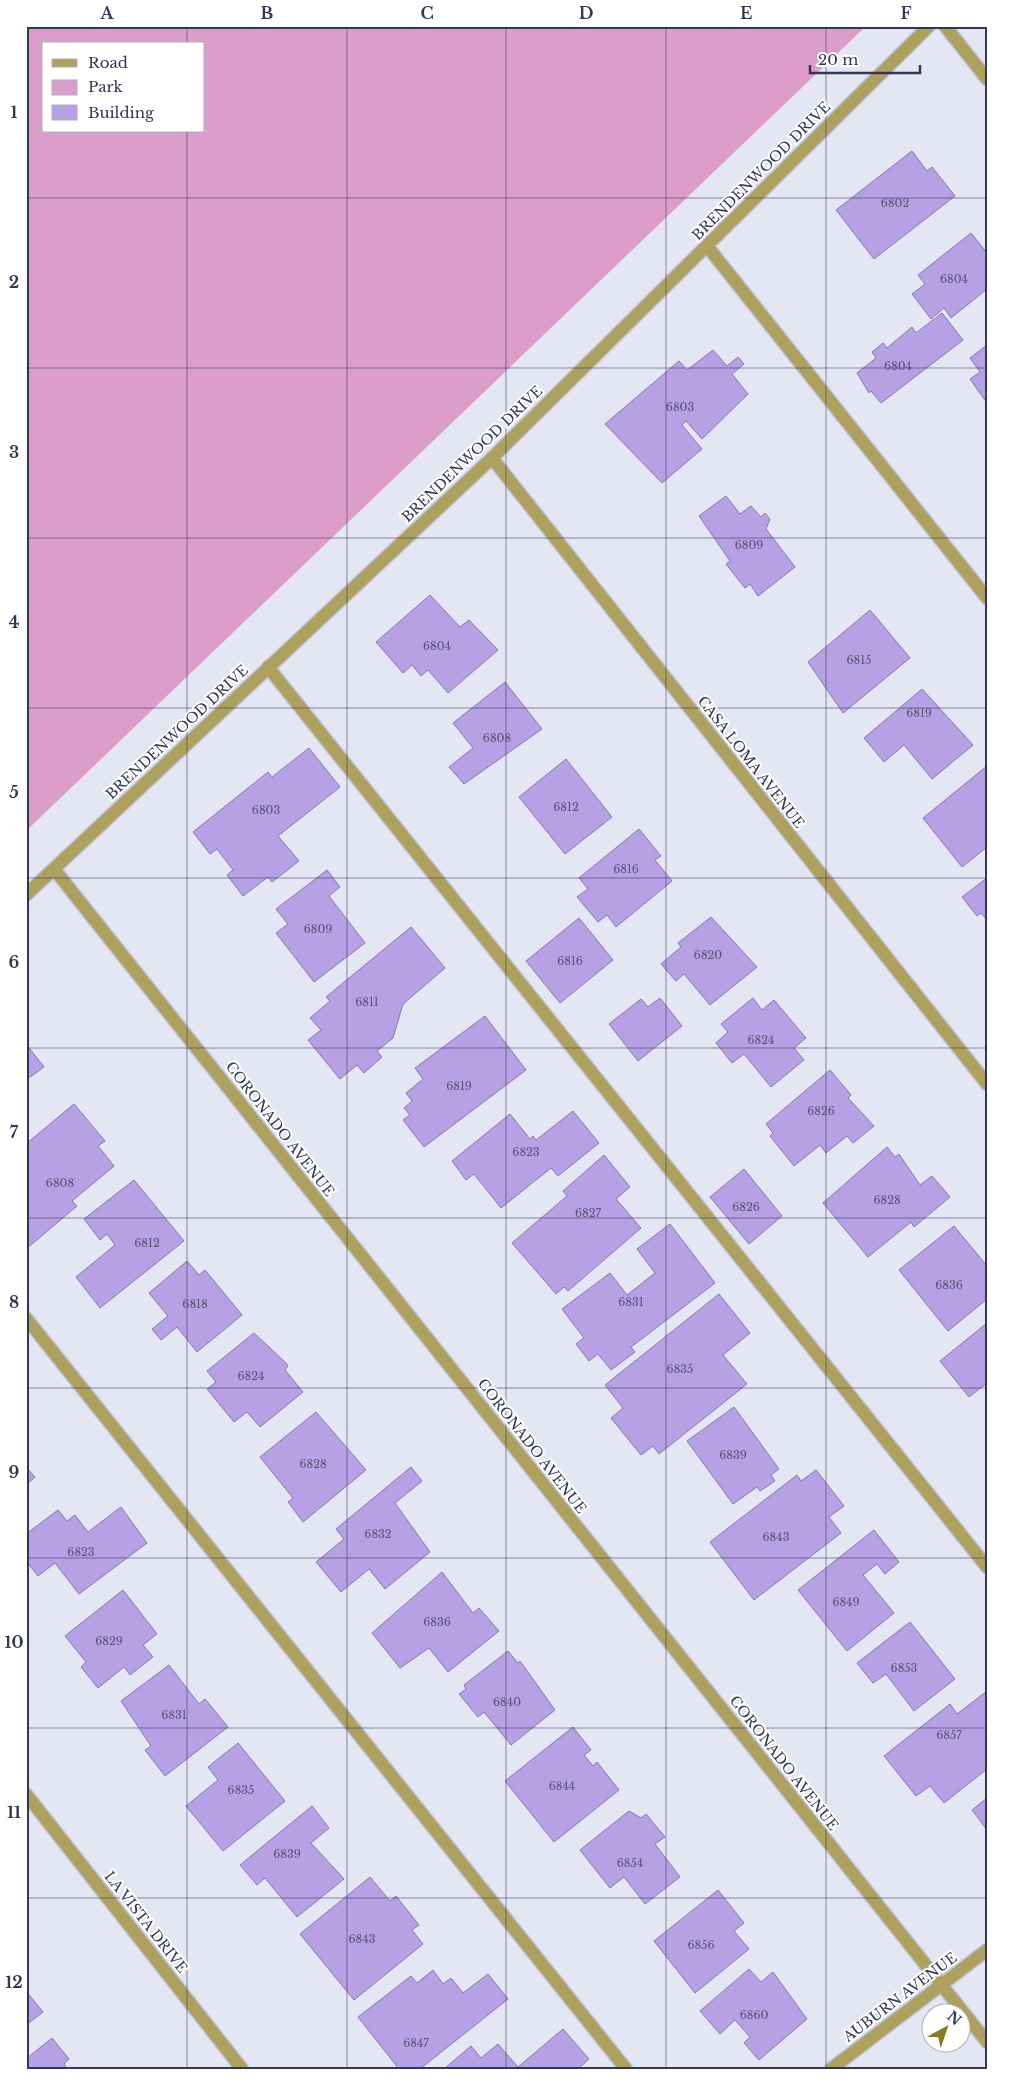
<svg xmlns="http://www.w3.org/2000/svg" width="1013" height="2095" font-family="'Libre Baskerville',serif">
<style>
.green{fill:#dd9dca;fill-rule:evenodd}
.building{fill:#b6a1e4;stroke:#8975b5}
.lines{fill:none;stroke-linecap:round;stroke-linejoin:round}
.service-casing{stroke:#c1c3d4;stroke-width:15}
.minor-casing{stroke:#c1c3d4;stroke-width:15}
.tertiary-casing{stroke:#c1c3d4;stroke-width:15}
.service{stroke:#aea05e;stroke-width:12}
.minor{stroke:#aea05e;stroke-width:12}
.tertiary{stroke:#aea05e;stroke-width:12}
.grid{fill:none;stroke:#333753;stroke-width:1;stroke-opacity:0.55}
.labels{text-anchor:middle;stroke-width:4;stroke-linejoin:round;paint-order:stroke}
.number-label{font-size:11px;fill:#545277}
.street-label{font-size:14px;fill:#333753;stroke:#fff}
.neatline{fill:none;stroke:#333753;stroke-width:2}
.grid-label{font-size:16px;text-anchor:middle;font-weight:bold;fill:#333753}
</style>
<rect width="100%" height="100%" fill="#e4e6f4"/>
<path class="green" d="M26 26H866L26 831ZM44 44H204V131H44Z"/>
<g class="building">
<polygon points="912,151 927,171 932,167 955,196 874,259 836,210"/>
<polygon points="971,233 987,253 987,289 951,318 944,308 931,319 912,294 925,284 918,275"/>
<polygon points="942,313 963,340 881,403 871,391 869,393 857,373 876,358 872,352 883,343 887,348 912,327 916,333"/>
<polygon points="987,345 987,403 970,379 980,372 970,358"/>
<polygon points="713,350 727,366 738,357 744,364 732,374 748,394 702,439 686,421 682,425 702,449 662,483 605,424 679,361 687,370"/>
<polygon points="726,496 740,514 751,506 761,517 765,513 770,519 766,529 795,567 758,596 750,584 745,588 726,564 730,561 699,516"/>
<polygon points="430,595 460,627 469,620 498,650 448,693 428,670 421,676 412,665 403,673 376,642"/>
<polygon points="870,610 910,658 843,713 808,662"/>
<polygon points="505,682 542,729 464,784 449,767 473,748 453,723"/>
<polygon points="922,689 973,745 932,779 904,745 884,762 864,738"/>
<polygon points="309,748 340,787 278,836 299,861 272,882 268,877 243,896 227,875 233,870 217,849 210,854 193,832 268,772 272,777"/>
<polygon points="566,759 612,817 565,854 519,797"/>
<polygon points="987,766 987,847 962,867 923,818"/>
<polygon points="639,829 661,856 655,860 672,881 616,927 607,915 598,922 577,897 588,889 579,878"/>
<polygon points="327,870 340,887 329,896 365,943 314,982 276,933 288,924 276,909"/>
<polygon points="987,878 987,920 981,913 977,916 962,897"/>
<polygon points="711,917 757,967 710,1005 684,974 676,981 661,964 681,947 678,943"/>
<polygon points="579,918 613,960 560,1003 526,961"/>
<polygon points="411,927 445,968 403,1004 393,1038 377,1051 382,1057 364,1073 357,1065 340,1079 308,1040 321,1030 310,1018 330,1001 326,997"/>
<polygon points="660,998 682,1026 638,1061 609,1024 641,999 648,1007"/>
<polygon points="753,998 762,1010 774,1000 806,1038 794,1048 804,1060 771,1087 744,1054 732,1063 716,1043 728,1032 721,1024"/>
<polygon points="485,1016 526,1070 424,1147 403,1120 410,1115 404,1108 412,1101 406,1093 423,1079 415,1068"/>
<polygon points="26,1044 44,1067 26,1080"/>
<polygon points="830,1070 851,1095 848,1098 874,1126 853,1143 847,1136 826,1153 820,1145 794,1166 770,1136 773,1133 766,1124"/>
<polygon points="74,1104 105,1141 98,1146 114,1166 72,1201 77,1206 26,1249 26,1144"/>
<polygon points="573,1111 599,1143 558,1176 551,1168 501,1208 474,1174 466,1180 452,1161 510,1114 530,1139 533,1136 536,1140"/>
<polygon points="887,1147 895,1157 899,1154 920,1185 932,1176 950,1197 914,1227 911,1222 868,1257 823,1203"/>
<polygon points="604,1155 630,1187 616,1199 641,1228 568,1291 564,1287 556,1294 512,1243 567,1196 563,1191"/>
<polygon points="744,1169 782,1216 749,1244 710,1197"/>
<polygon points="134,1180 184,1241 100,1308 76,1277 115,1245 107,1234 100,1240 84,1219"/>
<polygon points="670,1224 715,1283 631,1347 635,1352 611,1370 598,1354 589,1361 576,1344 584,1338 562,1309 610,1273 627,1295 655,1273 637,1249"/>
<polygon points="954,1226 987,1266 987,1299 948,1331 899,1270"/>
<polygon points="187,1261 199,1275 205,1270 242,1315 197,1352 177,1327 161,1340 152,1329 168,1316 149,1293"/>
<polygon points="719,1294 750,1333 723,1355 747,1384 659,1454 653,1446 641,1455 611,1418 623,1408 605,1385"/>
<polygon points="987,1323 987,1383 969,1397 940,1361"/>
<polygon points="254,1333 285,1362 288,1366 285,1370 303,1392 260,1427 247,1412 234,1422 207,1389 216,1382 207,1371"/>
<polygon points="734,1407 779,1469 771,1475 775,1481 760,1491 757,1487 733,1504 687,1441"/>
<polygon points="316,1412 366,1470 303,1522 288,1502 293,1498 260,1457"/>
<polygon points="26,1467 35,1477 26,1485"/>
<polygon points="411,1467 422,1481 395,1503 430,1552 385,1589 369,1569 341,1592 316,1562 344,1539 336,1529"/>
<polygon points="816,1470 844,1506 829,1517 841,1533 754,1600 710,1542 797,1475 801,1481"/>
<polygon points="121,1507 147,1543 79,1594 55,1563 38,1576 26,1561 26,1534 58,1510 67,1521 75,1515 88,1532"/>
<polygon points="874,1530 899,1562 885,1574 877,1564 863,1575 894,1613 847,1651 798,1590"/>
<polygon points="442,1572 473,1613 479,1608 499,1631 448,1672 429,1648 400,1668 372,1633"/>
<polygon points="123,1590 157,1634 143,1645 153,1657 130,1675 124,1667 98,1688 81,1667 86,1662 65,1636"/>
<polygon points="910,1622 955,1679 914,1711 886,1674 873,1683 857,1663"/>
<polygon points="508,1651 518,1663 520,1661 555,1710 511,1745 484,1712 478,1717 459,1694 466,1689 464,1685"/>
<polygon points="169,1665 199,1704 205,1699 228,1727 165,1776 145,1750 151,1746 121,1701"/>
<polygon points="987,1691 987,1769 944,1803 930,1786 916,1796 884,1756 950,1704 957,1714"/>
<polygon points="573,1727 591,1750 584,1755 593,1766 597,1762 619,1790 554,1842 505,1781"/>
<polygon points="238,1743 285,1801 223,1851 186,1806 218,1780 208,1767"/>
<polygon points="987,1798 987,1830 972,1810"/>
<polygon points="312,1806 329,1828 311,1843 344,1879 297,1917 265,1878 257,1885 240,1865"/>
<polygon points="629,1811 641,1818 646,1814 665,1837 655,1844 680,1877 645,1904 624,1877 610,1888 580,1850"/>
<polygon points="370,1877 390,1901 396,1896 419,1925 412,1930 423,1944 354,2000 300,1934"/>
<polygon points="718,1890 744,1923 734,1931 749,1949 695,1993 654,1941"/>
<polygon points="749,1969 761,1982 773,1972 807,2019 759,2060 744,2043 750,2037 735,2020 720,2034 700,2011"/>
<polygon points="433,1970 443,1984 451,1978 463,1993 488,1974 508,1999 420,2069 399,2069 358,2017 411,1976 417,1983"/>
<polygon points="26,1991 43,2012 26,2025"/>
<polygon points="563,2029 589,2059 578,2069 444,2069 471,2046 481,2058 498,2044 518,2067"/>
<polygon points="52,2038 69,2059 64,2064 67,2069 26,2069 26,2059"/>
</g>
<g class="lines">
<g class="service-casing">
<g id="service">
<polyline points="707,246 987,598"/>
<polyline points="268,667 987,1567"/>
<polyline points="26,1318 626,2069"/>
</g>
</g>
<g class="minor-casing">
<g id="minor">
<polyline points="945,26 987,79"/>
<polyline points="492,458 987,1084"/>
<polyline points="54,869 987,2042"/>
<polyline points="26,895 492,458 929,26"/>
<polyline points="831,2069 987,1950"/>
</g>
</g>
<g class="tertiary-casing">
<polyline id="tertiary" points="26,1794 242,2069"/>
</g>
<use href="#service" class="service"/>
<use href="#minor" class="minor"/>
<use href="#tertiary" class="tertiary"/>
</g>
<path class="grid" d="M187 26V44M347 26V2069M506 26V2069M666 26V2069M826 26V2069M187 131V2069M26 198H987M26 368H987M26 538H987M26 708H987M26 878H987M26 1048H987M26 1218H987M26 1388H987M26 1558H987M26 1728H987M26 1898H987"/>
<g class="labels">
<g class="number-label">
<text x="895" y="207">6802</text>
<text x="954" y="283">6804</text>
<text x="898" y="370">6804</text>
<text x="680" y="411">6803</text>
<text x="749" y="549">6809</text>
<text x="437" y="650">6804</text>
<text x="859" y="664">6815</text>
<text x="919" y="717">6819</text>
<text x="497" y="742">6808</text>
<text x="566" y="811">6812</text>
<text x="266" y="814">6803</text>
<text x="626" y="873">6816</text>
<text x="318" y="933">6809</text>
<text x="708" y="959">6820</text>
<text x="570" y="965">6816</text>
<text x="367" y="1006">6811</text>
<text x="761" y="1044">6824</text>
<text x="459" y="1090">6819</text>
<text x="821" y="1115">6826</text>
<text x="526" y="1156">6823</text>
<text x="60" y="1187">6808</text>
<text x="887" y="1204">6828</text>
<text x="746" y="1211">6826</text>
<text x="588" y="1217">6827</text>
<text x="147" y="1247">6812</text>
<text x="949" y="1289">6836</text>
<text x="631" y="1306">6831</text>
<text x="195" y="1308">6818</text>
<text x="680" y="1373">6835</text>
<text x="251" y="1380">6824</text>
<text x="733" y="1459">6839</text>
<text x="313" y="1468">6828</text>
<text x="378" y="1538">6832</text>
<text x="776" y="1541">6843</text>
<text x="81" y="1556">6823</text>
<text x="846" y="1606">6849</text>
<text x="437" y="1626">6836</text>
<text x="109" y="1645">6829</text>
<text x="904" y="1672">6853</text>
<text x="507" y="1706">6840</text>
<text x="174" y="1719">6831</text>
<text x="949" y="1739">6857</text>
<text x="562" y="1790">6844</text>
<text x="241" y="1794">6835</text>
<text x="287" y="1858">6839</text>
<text x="630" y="1867">6854</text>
<text x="362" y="1943">6843</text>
<text x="701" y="1949">6856</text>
<text x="754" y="2019">6860</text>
<text x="416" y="2047">6847</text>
</g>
<g class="street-label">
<text transform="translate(761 171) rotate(-45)" y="5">BRENDENWOOD DRIVE</text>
<text transform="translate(472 454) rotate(-44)" y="5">BRENDENWOOD DRIVE</text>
<text transform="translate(177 732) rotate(-43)" y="5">BRENDENWOOD DRIVE</text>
<text transform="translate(751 762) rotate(52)" y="5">CASA LOMA AVENUE</text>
<text transform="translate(280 1129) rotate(52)" y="5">CORONADO AVENUE</text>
<text transform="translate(532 1446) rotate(52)" y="5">CORONADO AVENUE</text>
<text transform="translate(784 1763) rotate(52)" y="5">CORONADO AVENUE</text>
<text transform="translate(146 1922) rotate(52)" y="5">LA VISTA DRIVE</text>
<text transform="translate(900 1997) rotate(-37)" y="5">AUBURN AVENUE</text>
</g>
</g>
<rect width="1013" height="2095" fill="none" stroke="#ffffff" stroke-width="55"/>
<rect x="42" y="42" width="162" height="90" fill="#ffffff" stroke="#adafba"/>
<rect x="52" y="59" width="25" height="8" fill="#aea05e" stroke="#adafba"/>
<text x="88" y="68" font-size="15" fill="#333753">Road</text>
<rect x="52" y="80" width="25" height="15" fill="#dd9dca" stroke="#adafba"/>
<text x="88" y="92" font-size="15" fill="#333753">Park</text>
<rect x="52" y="105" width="25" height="15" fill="#b6a1e4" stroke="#adafba"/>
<text x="88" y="118" font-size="15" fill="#333753">Building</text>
<g transform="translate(946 2028) rotate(40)"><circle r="24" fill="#ffffff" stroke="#adafba"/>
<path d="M0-4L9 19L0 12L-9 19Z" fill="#8c7a20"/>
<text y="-8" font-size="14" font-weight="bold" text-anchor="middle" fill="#333753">N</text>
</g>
<path d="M810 65v8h110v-8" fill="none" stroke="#333753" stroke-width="2.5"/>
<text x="818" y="65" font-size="15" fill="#333753" stroke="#ffffff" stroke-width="4" paint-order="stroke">20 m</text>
<rect x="28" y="28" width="958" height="2040" class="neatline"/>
<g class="grid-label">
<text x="107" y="19">A</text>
<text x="267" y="19">B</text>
<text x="427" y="19">C</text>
<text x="586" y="19">D</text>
<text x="746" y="19">E</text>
<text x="906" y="19">F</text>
<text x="14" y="118">1</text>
<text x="14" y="288">2</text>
<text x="14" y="458">3</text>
<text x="14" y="628">4</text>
<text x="14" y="798">5</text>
<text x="14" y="968">6</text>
<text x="14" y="1138">7</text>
<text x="14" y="1308">8</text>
<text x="14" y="1478">9</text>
<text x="14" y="1648">10</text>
<text x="14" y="1818">11</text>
<text x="14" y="1988">12</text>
</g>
</svg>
